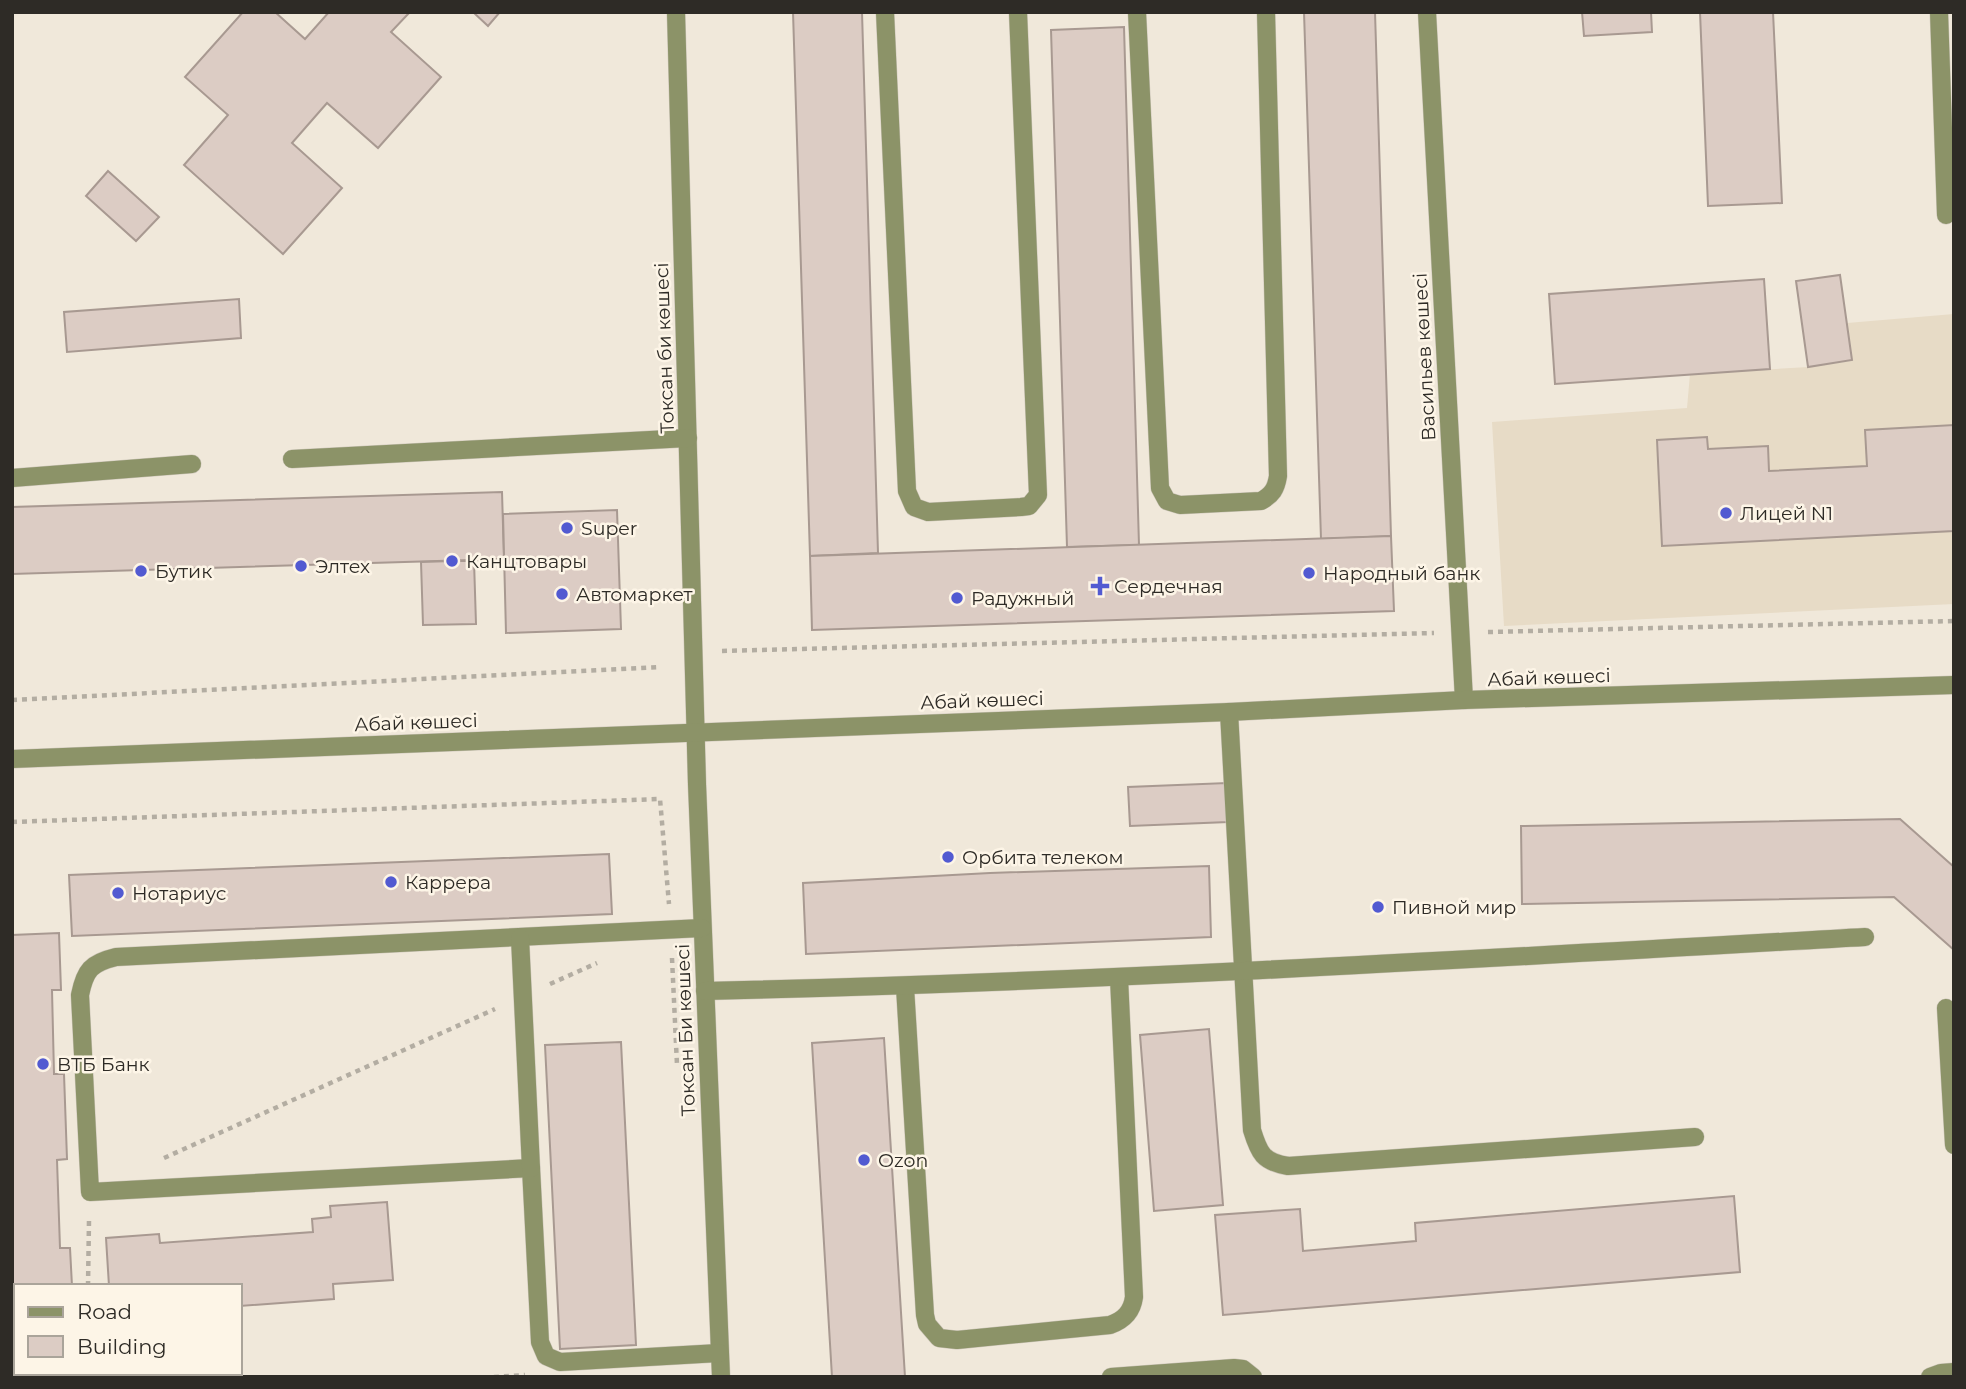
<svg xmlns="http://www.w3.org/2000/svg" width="1966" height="1389" font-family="Montserrat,sans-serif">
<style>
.built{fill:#e7dbc6}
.building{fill:#dcccc4;stroke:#a89991;stroke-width:2}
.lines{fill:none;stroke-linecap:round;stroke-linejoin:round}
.minor-casing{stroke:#cdc6ba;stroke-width:19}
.path{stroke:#b3ada2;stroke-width:4.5;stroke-dasharray:5 5;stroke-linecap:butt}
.minor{stroke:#8c9368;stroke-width:18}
.poi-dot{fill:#525ad1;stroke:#fdf5e7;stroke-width:2.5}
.labels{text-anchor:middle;stroke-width:5;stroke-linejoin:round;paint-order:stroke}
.street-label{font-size:19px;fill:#2e2b26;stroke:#fdf5e7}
.poi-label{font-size:19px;fill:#2e2b26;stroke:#fdf5e7;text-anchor:start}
</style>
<rect width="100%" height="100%" fill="#f0e8da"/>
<polygon class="built" points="1954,314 1954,604 1504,626 1492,422 1687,408 1690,374 1808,367 1851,361 1847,323"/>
<g class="building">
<polygon points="243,12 275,12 305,39 329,12 410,12 391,32 441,77 378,148 327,103 292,143 342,188 283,254 184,165 228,115 185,77"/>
<polygon points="473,12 500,12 488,26"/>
<polygon points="793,12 862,12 878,553 810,556"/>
<polygon points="1304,12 1375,12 1391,536 1321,539"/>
<polygon points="1582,12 1651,12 1652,32 1584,36"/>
<polygon points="1700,12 1773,12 1782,203 1708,206"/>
<polygon points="1124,27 1139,545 1067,547 1051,30"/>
<polygon points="108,171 159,217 136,241 86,196"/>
<polygon points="1840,275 1852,360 1808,367 1796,281"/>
<polygon points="1764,279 1770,369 1555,384 1549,294"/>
<polygon points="239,299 241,338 67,352 64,312"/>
<polygon points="1954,425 1954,531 1662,546 1657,440 1707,437 1708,449 1768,446 1769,471 1867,466 1865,430"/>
<polygon points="502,492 504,559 12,574 12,507"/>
<polygon points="617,510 621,629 506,633 503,514"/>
<polygon points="1391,536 1394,611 812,630 810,556"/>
<polygon points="452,561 474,561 476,624 423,625 421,562"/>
<polygon points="1227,783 1228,822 1130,826 1128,787"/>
<polygon points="1900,819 1954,867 1954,950 1894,897 1522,904 1521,826"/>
<polygon points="609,854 612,914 72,936 69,875"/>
<polygon points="1209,866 1211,937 806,954 803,883 990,873"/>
<polygon points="59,933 61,990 52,990 54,1074 64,1074 67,1159 57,1160 60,1248 70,1248 72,1286 16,1286 16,1303 12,1303 12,935"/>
<polygon points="1209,1029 1223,1205 1154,1211 1140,1035"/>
<polygon points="884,1038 905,1377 832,1377 812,1043"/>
<polygon points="621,1042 636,1345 560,1349 545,1045"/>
<polygon points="1734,1196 1740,1272 1223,1315 1215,1215 1300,1209 1303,1251 1416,1241 1415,1223"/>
<polygon points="387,1202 393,1280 333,1284 334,1299 240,1306 240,1286 109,1286 106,1238 159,1234 160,1243 313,1232 312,1219 331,1217 330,1206"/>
</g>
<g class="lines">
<g class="minor-casing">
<g id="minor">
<polyline points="676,12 697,784 721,1377"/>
<polyline points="885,12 907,491 914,507 928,512 1021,507 1029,506 1038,495 1018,12"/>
<path d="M1137 12 1160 488 1167 501 1180 505 1261 501C1272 495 1276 489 1278 476L1266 12"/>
<polyline points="1427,12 1464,700"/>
<polyline points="1939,12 1946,215"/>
<polyline points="292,459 688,438"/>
<polyline points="12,478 192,464"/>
<path d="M1229 712 1252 1130C1259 1153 1263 1162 1288 1166L1695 1137"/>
<polyline points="12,759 1229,712 1464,700 1954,685"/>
<path d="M702 928 116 957C91 963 85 970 80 995L90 1192 531 1168 540 1342 546 1356 560 1362 719 1353"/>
<polyline points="520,938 531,1168"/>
<path d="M905 987 925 1315 927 1324 939 1338 957 1340 1110 1325C1124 1320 1132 1312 1134 1297L1119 978"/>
<path d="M705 991C1092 982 1478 959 1865 937"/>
<polyline points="1946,1008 1954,1145"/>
<polyline points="1111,1377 1234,1368 1243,1369 1253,1377"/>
<polyline points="1930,1377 1941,1373 1954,1372"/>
</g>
</g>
<g class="path">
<polyline points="1488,632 1954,621"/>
<polyline points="722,651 1434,633"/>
<polyline points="12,700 659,667"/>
<polyline points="12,822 660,799 669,904"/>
<polyline points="672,958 677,1065"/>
<polyline points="550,984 597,963"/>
<polyline points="164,1158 495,1009"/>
<polyline points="88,1286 89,1220"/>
<polyline points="12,1358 16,1356"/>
<polyline points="494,1377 525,1375"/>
</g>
<use href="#minor" class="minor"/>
</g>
<g class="poi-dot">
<circle cx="1726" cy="513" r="7"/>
<circle cx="567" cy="528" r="7"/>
<circle cx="452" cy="561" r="7"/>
<circle cx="301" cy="566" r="7"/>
<circle cx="141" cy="571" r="7"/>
<circle cx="1309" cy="573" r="7"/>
<path d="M1096.5 575.5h7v7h7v7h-7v7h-7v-7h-7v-7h7z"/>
<circle cx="562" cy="594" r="7"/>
<circle cx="957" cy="598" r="7"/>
<circle cx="948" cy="857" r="7"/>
<circle cx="391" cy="882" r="7"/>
<circle cx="118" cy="893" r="7"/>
<circle cx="1378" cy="907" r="7"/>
<circle cx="43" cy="1064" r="7"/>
<circle cx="864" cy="1160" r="7"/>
</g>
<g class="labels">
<g class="street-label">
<text transform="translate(664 348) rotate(-92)" y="7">Токсан би көшесі</text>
<text transform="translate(1424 357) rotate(-93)" y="7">Васильев көшесі</text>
<text transform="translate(1549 677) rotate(-2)" y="7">Абай көшесі</text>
<text transform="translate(982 700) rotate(-2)" y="7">Абай көшесі</text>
<text transform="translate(416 722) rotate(-2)" y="7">Абай көшесі</text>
<text transform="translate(685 1030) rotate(-92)" y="7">Токсан Би көшесі</text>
</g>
<g class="poi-label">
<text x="1740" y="520">Лицей N1</text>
<text x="581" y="535">Super</text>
<text x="466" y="568">Канцтовары</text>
<text x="315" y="573">Элтех</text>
<text x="155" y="578">Бутик</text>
<text x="1323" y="580">Народный банк</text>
<text x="1114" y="593">Сердечная</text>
<text x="576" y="601">Автомаркет</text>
<text x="971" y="605">Радужный</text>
<text x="962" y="864">Орбита телеком</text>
<text x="405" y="889">Каррера</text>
<text x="132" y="900">Нотариус</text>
<text x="1392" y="914">Пивной мир</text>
<text x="57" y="1071">ВТБ Банк</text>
<text x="878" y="1167">Ozon</text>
</g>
</g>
<rect width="1966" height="1389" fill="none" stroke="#2e2b26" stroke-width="28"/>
<rect x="14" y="1284" width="228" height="91" fill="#fdf5e7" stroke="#aaa49a" stroke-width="2"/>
<rect x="28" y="1307" width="35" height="10" fill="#8c9368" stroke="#aaa49a" stroke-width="2"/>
<text x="77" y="1319" font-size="21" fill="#2e2b26">Road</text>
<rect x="28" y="1336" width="35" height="21" fill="#dcccc4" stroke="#aaa49a" stroke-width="2"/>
<text x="77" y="1354" font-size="21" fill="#2e2b26">Building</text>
</svg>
